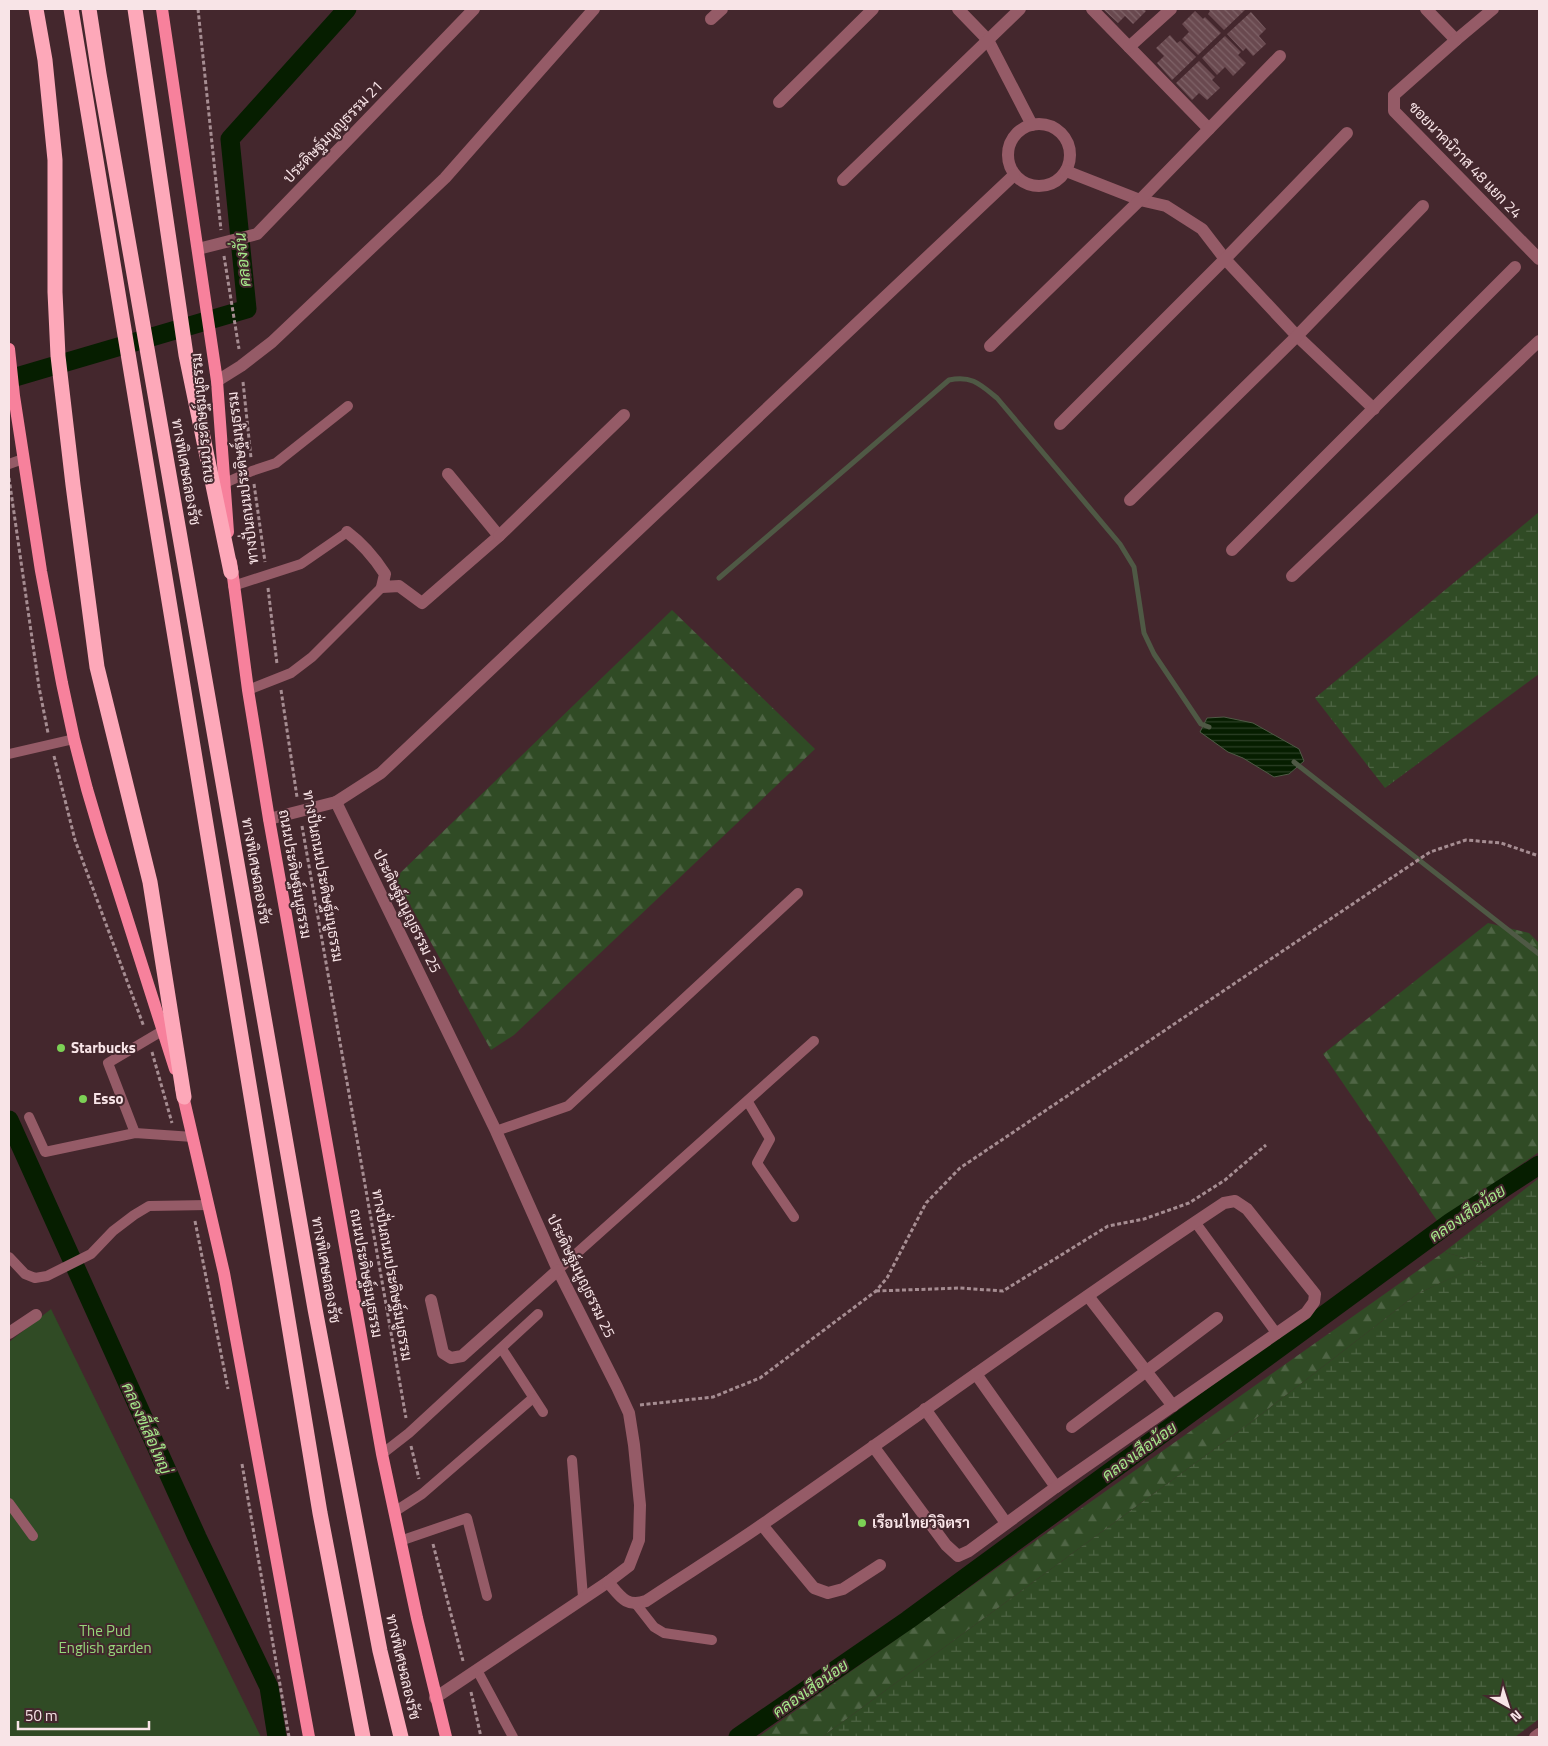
<svg xmlns="http://www.w3.org/2000/svg" width="1548" height="1746" font-family="'Titillium Web',Sarabun,sans-serif">
<style>
.green{fill:#304b25}
.forest{fill:url(#forest-firs)}
.wetland{fill:url(#wetland-marsh)}
.water{fill:url(#water-rules);stroke:#4f5945}
.lines{fill:none;stroke-linecap:round;stroke-linejoin:round}
.stream{stroke:#4f5945;stroke-width:5}
.canal{stroke:#061e00;stroke-width:19}
.building{fill:url(#building-back-hatch)}
.path{stroke:#a68d92;stroke-width:3;stroke-dasharray:4 2.5;stroke-linecap:butt}
.lane{stroke:#955b67;stroke-width:10}
.street{stroke:#955b67;stroke-width:12}
.primary{stroke:#f7819c;stroke-width:12}
.highway{stroke:#fda8b9;stroke-width:15}
.poi-dot{fill:#7cd155;stroke:#44272d;stroke-width:2}
.labels{text-anchor:middle;stroke-width:4;stroke-linejoin:round;paint-order:stroke}
.street-label{font-size:15px;fill:#f8e4e7;stroke:#44272d}
.poi-label{font-size:15px;font-weight:bold;fill:#f8e4e7;stroke:#44272d;text-anchor:start}
.park-label{font-size:15px;fill:#95d77a;stroke:#44272d}
.water-label{font-size:16px;font-style:italic;fill:#a6e98b;stroke:#44272d}
</style>
<defs>
<pattern id="forest-firs" width="22" height="20" patternUnits="userSpaceOnUse" patternTransform="scale(1.25)"><rect width="22" height="20" fill="#304b25"/><path d="M5 1l3.5 6h-7zM16 11l3.5 6h-7z" fill="#4f6545"/></pattern>
<pattern id="wetland-marsh" width="20" height="14" patternUnits="userSpaceOnUse" patternTransform="scale(1.25)"><rect width="20" height="14" fill="#304b25"/><path d="M1 5h8M5 5V1M11 12h8M15 12V8" fill="none" stroke="#4f6545"/></pattern>
<pattern id="water-rules" width="6" height="5" patternUnits="userSpaceOnUse" patternTransform="scale(1.25)"><rect width="6" height="5" fill="#061e00"/><path d="M0 2.5h6" fill="none" stroke="#2b3f25"/></pattern>
<pattern id="building-back-hatch" width="6" height="6" patternUnits="userSpaceOnUse" patternTransform="scale(1.25)"><rect width="6" height="6" fill="#69494f"/><path d="M-1 5l2 2M0 0l6 6M5-1l2 2" fill="none" stroke="#7f6368"/></pattern>
</defs>
<rect width="100%" height="100%" fill="#44272d"/>
<polygon class="green" points="51,1309 261,1737 9,1737 9,1342"/>
<g class="forest">
<polygon points="672,610 815,749 514,1035 491,1050 395,878"/>
<polygon points="1488,923 1529,933 1539,943 1539,1152 1438,1222 1323,1054"/>
<polygon points="1444,1252 1484,1263 1417,1294 1246,1426 822,1737 758,1737"/>
</g>
<g class="wetland">
<polygon points="1539,512 1539,674 1385,788 1315,698"/>
<polygon points="1539,1178 1539,1719 1515,1737 822,1737 1246,1426 1417,1294 1483,1263 1444,1252"/>
</g>
<polygon class="water" points="1224,717 1253,723 1299,749 1304,761 1289,774 1274,777 1243,758 1228,752 1200,732 1207,718"/>
<g class="lines">
<g class="stream">
<path d="M719 578 949 380C971 375 980 384 997 398L1120 544 1134 567 1144 633 1154 654 1201 724 1209 727"/>
<polyline points="1294,762 1539,954"/>
</g>
<g class="canal">
<polyline points="9,379 247,309 230,139 347,9"/>
<polyline points="9,1120 197,1537 269,1687 277,1737"/>
<polyline points="738,1737 908,1620 1451,1222 1539,1165"/>
</g>
</g>
<g class="building">
<polygon points="1103,9 1144,9 1146,11 1133,24 1125,16 1118,23"/>
<polygon points="1208,9 1246,9 1224,30 1208,14 1210,11"/>
<polygon points="1195,11 1203,19 1205,17 1221,33 1198,55 1182,39 1189,32 1182,24"/>
<polygon points="1251,12 1266,29 1259,36 1266,44 1253,56 1246,48 1243,51 1227,34"/>
<polygon points="1170,35 1177,43 1180,41 1196,57 1172,80 1157,63 1164,56 1156,48"/>
<polygon points="1225,36 1241,52 1238,55 1246,63 1233,76 1225,67 1217,75 1202,58"/>
<polygon points="1199,61 1215,77 1212,80 1220,88 1207,100 1199,93 1192,100 1176,83"/>
</g>
<g class="lines">
<g class="path">
<polyline points="198,9 221,230"/>
<polyline points="224,256 239,349"/>
<polyline points="243,382 251,458"/>
<polyline points="9,478 39,687 48,733"/>
<polyline points="254,484 265,562"/>
<polyline points="268,588 277,664"/>
<polyline points="281,690 297,797"/>
<polyline points="54,756 75,840 144,1027"/>
<polyline points="302,826 406,1418"/>
<polyline points="152,1052 172,1123"/>
<polyline points="195,1221 228,1389"/>
<polyline points="876,1291 960,1288 1003,1291 1108,1226 1144,1219 1189,1203 1225,1180 1266,1145"/>
<polyline points="640,1405 713,1397 760,1378 876,1291 887,1278 926,1203 960,1168 1430,852 1466,840 1501,843 1539,856"/>
<polyline points="411,1446 419,1479"/>
<polyline points="242,1464 289,1737"/>
<polyline points="433,1544 463,1661"/>
<polyline points="471,1692 481,1737"/>
</g>
<g class="lane">
<polyline points="9,464 23,459"/>
<polyline points="225,483 252,471 276,463 348,406"/>
<polyline points="233,586 301,564 343,535"/>
<polyline points="248,690 291,673 312,657 382,587"/>
<polyline points="9,754 74,739"/>
<polyline points="748,1102 770,1139 757,1163 794,1217"/>
<polyline points="29,1117 45,1152 135,1133 193,1137"/>
<polyline points="496,1131 568,1106 798,893"/>
<polyline points="135,1133 108,1063 162,1031"/>
<polyline points="1195,1222 1277,1334"/>
<polyline points="9,1257 25,1274 35,1278 47,1276 91,1254 113,1231 134,1215 149,1206 208,1205"/>
<polyline points="558,1270 814,1041"/>
<polyline points="502,1349 543,1412"/>
<polyline points="382,1454 409,1433 538,1314"/>
<polyline points="572,1460 583,1597"/>
<polyline points="9,1503 33,1536"/>
<polyline points="394,1512 422,1494 533,1398"/>
<polyline points="400,1541 467,1518 487,1596"/>
<polyline points="636,1604 654,1627 664,1633 712,1640"/>
<polyline points="477,1670 513,1737"/>
</g>
<g class="street">
<polyline points="958,9 988,40 1032,125"/>
<polyline points="1092,9 1209,129"/>
<polyline points="1426,9 1456,40 1493,9"/>
<polyline points="711,19 722,9"/>
<polyline points="1456,40 1394,95 1394,111 1539,259"/>
<polyline points="1129,47 1171,9"/>
<polyline points="779,102 873,9"/>
<circle cx="1039" cy="155" r="31"/>
<polyline points="1066,171 1140,200 1166,206 1202,229 1225,259 1297,336 1374,409"/>
<polyline points="843,180 1020,9"/>
<polyline points="198,249 257,234 474,9"/>
<polyline points="990,346 1140,200 1280,56"/>
<polyline points="217,381 241,366 272,342 445,178 594,9"/>
<polyline points="1060,424 1225,259 1347,133"/>
<polyline points="1130,500 1297,336 1423,206"/>
<path d="M347 532C363 544 374 557 385 574L382 587 399 586 422 603 499 536 448 474"/>
<polyline points="499,536 624,415"/>
<polyline points="1232,550 1515,267"/>
<polyline points="1292,576 1539,341"/>
<polyline points="336,802 496,1131 558,1270 617,1387 629,1413 634,1445 640,1505 639,1540 629,1566 608,1582 435,1698"/>
<polyline points="269,819 336,802 381,773 1014,175"/>
<polyline points="1088,1296 1173,1406"/>
<polyline points="431,1300 443,1353 451,1358 462,1356 558,1270"/>
<polyline points="9,1333 36,1315"/>
<polyline points="976,1374 1056,1487"/>
<polyline points="925,1409 1006,1523"/>
<polyline points="1072,1427 1217,1318"/>
<polyline points="762,1525 814,1588 828,1593 843,1589 880,1565"/>
<path d="M608 1582C620 1596 626 1608 646 1601 685 1575 724 1551 763 1524 917 1417 1068 1306 1224 1203L1235 1201 1247 1209 1315 1294 1314 1302 1306 1313 1056 1487 969 1551 958 1556 946 1545 873 1446"/>
<polyline points="1535,1737 1539,1734"/>
</g>
<g class="primary">
<polyline points="162,9 217,381 228,532"/>
<polyline points="9,349 14,396 41,571 62,683 74,739 87,789 100,833 175,1069"/>
<polyline points="231,562 248,690 269,819 382,1454 417,1618 446,1737"/>
<polyline points="181,1087 224,1273 309,1737"/>
</g>
<g class="highway">
<polyline points="36,9 45,60 55,160 55,292 58,356 73,485 97,667 150,882 184,1097"/>
<polyline points="71,9 320,1513 363,1737"/>
<polyline points="89,9 99,74 315,1309 380,1651 401,1737"/>
<polyline points="135,9 186,355 231,572"/>
</g>
</g>
<g class="poi-dot">
<circle cx="61" cy="1048" r="5"/>
<circle cx="83" cy="1099" r="5"/>
<circle cx="862" cy="1523" r="5"/>
</g>
<g class="labels">
<g class="street-label">
<text transform="translate(333 132) rotate(-46)" y="5">ประดิษฐ์มนูญธรรม 21</text>
<text transform="translate(1465 160) rotate(46)" y="5">ซอยนาคนิวาส 48 แยก 24</text>
<text transform="translate(202 418) rotate(-95)" y="5">ถนนประดิษฐ์มนูธรรม</text>
<text transform="translate(186 472) rotate(80)" y="5">ทางพิเศษฉลองรัช</text>
<text transform="translate(243 478) rotate(-97)" y="5">ทางปั่นถนนประดิษฐ์มนูธรรม</text>
<text transform="translate(256 871) rotate(80)" y="5">ทางพิเศษฉลองรัช</text>
<text transform="translate(295 874) rotate(80)" y="5">ถนนประดิษฐ์มนูธรรม</text>
<text transform="translate(323 876) rotate(80)" y="5">ทางปั่นถนนประดิษฐ์มนูธรรม</text>
<text transform="translate(407 911) rotate(64)" y="5">ประดิษฐ์มนูญธรรม 25</text>
<text transform="translate(326 1270) rotate(80)" y="5">ทางพิเศษฉลองรัช</text>
<text transform="translate(366 1273) rotate(80)" y="5">ถนนประดิษฐ์มนูธรรม</text>
<text transform="translate(392 1275) rotate(80)" y="5">ทางปั่นถนนประดิษฐ์มนูธรรม</text>
<text transform="translate(581 1276) rotate(64)" y="5">ประดิษฐ์มนูญธรรม 25</text>
<text transform="translate(403 1667) rotate(77)" y="5">ทางพิเศษฉลองรัช</text>
</g>
<g class="poi-label">
<text x="71" y="1053">Starbucks</text>
<text x="93" y="1104">Esso</text>
<text x="872" y="1528">เรือนไทยวิจิตรา</text>
</g>
<g class="park-label">
<text x="105" y="1636">The Pud<tspan x="105" dy="17">English garden</tspan></text>
</g>
<g class="water-label">
<text transform="translate(242 260) rotate(-96)" y="6">คลองจั่น</text>
<text transform="translate(1467 1213) rotate(-34)" y="6">คลองเสือน้อย</text>
<text transform="translate(147 1428) rotate(66)" y="6">คลองขี้เสือใหญ่</text>
<text transform="translate(1139 1451) rotate(-36)" y="6">คลองเสือน้อย</text>
<text transform="translate(810 1688) rotate(-35)" y="6">คลองเสือน้อย</text>
</g>
</g>
<rect width="1548" height="1746" fill="none" stroke="#f8e4e7" stroke-width="20"/>
<g transform="translate(1508 1706) rotate(141)" stroke="#44272d" stroke-width="4" paint-order="stroke">
<path d="M0-4L9 19L0 12L-9 19Z" fill="#f8e4e7"/>
<text y="-8" font-size="14" font-weight="bold" text-anchor="middle" fill="#f8e4e7">N</text>
</g>
<path d="M18 1721v8h131v-8" fill="none" stroke="#f8e4e7" stroke-width="2.5"/>
<text x="25" y="1721" font-size="15" fill="#f8e4e7" stroke="#44272d" stroke-width="4" paint-order="stroke">50 m</text>
</svg>
